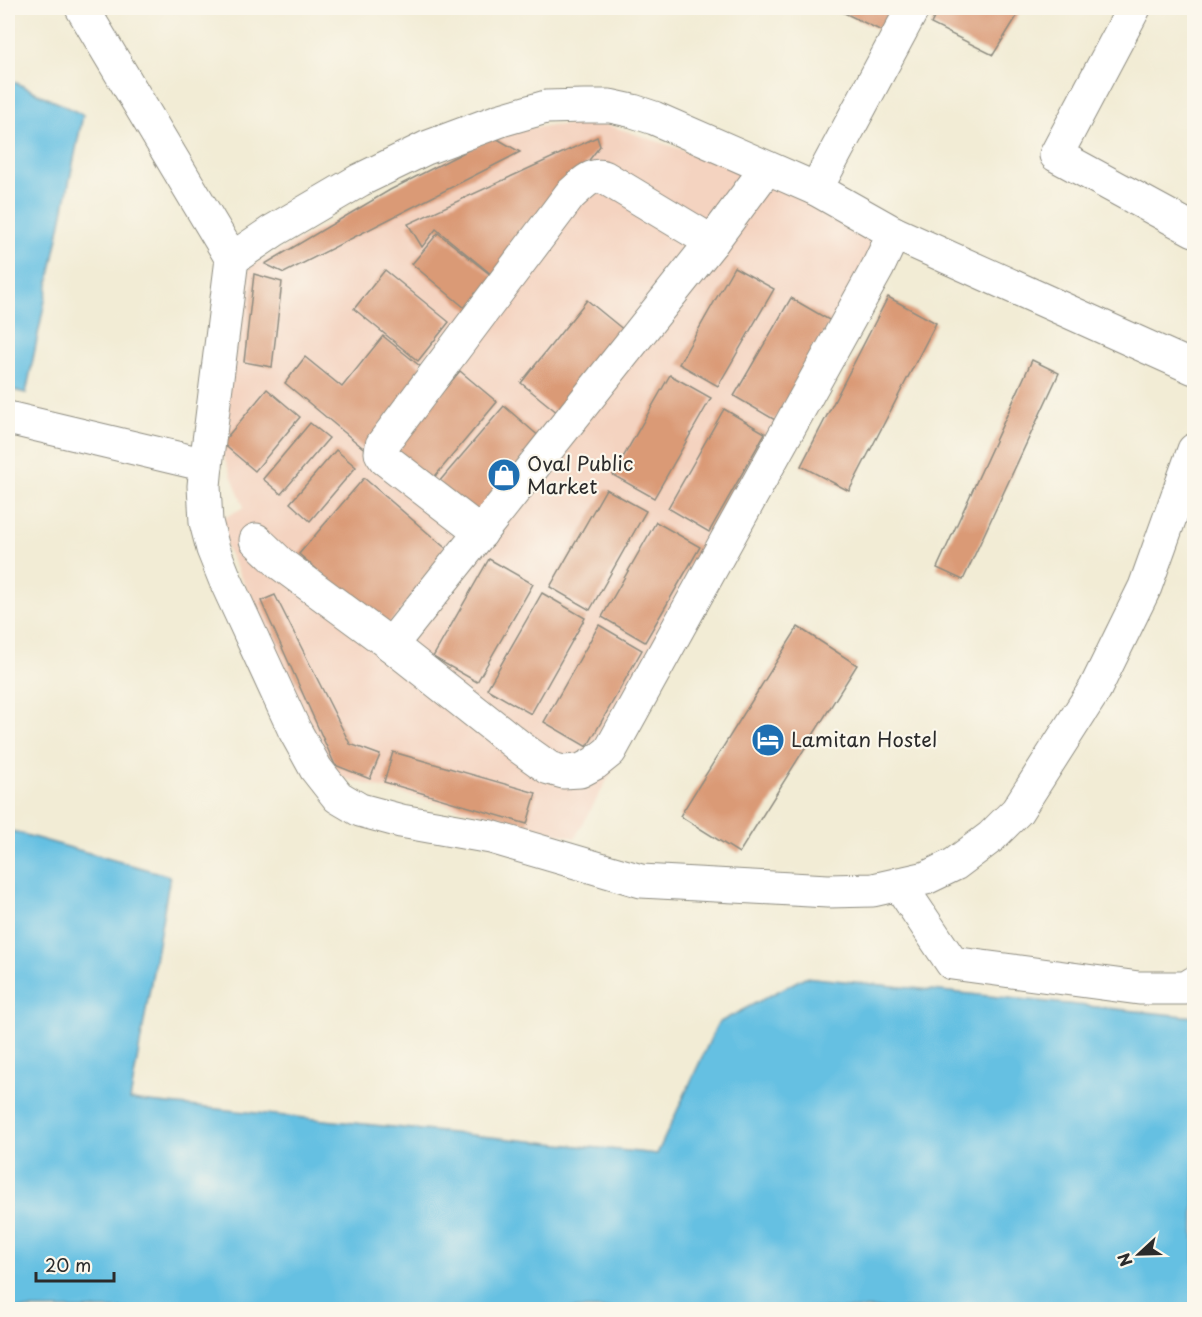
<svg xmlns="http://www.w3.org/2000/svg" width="1202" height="1317" font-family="'Playpen Sans',sans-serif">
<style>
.built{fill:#f4d3c0}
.water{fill:#65c0e2;stroke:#487686;stroke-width:1.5}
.building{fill:#da9a76}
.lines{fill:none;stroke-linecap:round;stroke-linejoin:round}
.minor-casing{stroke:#8e8c80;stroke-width:35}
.minor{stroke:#fff;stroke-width:33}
.labels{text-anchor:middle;stroke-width:4.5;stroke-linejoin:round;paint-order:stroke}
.poi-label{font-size:20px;fill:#2b2b2b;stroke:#fbf7ec;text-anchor:start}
</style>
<rect width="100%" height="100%" fill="#fbf7ec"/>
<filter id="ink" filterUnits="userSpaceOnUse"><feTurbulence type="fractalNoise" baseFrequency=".0167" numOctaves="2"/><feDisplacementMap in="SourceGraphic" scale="12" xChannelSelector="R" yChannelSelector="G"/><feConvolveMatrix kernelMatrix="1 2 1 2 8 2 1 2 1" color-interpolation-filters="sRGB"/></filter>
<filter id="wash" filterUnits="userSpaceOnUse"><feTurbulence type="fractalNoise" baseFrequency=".008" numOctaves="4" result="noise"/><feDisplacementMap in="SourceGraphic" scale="24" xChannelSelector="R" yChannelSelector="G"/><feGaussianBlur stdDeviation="1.35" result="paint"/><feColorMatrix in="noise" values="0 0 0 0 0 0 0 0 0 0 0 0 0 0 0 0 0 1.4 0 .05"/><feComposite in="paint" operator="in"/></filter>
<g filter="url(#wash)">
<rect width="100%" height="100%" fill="#f2ecd5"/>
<polygon class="built" points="599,122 734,167 903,247 575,838 335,776 215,523 244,507 218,443 249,267 501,130"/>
<g class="water">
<polygon points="8,79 83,115 26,393 8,389"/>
<polygon points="8,830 170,876 130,1100 657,1154 718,1023 805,977 1194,1017 1194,1309 8,1309"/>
</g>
<g id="blocks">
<g class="building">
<polygon points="834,8 896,8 884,32"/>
<polygon points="939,8 1022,8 993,55 931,24"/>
<polygon points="494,137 520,152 284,273 265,264 390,190"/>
<polygon points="597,137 600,146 497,279 436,229 422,247 408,224"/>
<polygon points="438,233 497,280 471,313 412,264"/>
<polygon points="734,267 774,289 718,386 679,364"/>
<polygon points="385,270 449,322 418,361 354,309"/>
<polygon points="254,274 282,282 272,367 244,362"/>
<polygon points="888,297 936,323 849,491 801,466"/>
<polygon points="791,298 831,321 775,420 734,396"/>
<polygon points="587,300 625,331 558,413 521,383"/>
<polygon points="383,336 431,375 368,452 285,383 305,357 342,387"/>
<polygon points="1032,360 1059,373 963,580 937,568"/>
<polygon points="460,371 497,402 426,487 389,455"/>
<polygon points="670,375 711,398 654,498 613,475"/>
<polygon points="267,389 300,417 255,471 222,443"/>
<polygon points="504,406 541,438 469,522 432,490"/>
<polygon points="724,409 765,433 709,532 668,508"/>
<polygon points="310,423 329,438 281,494 263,479"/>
<polygon points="336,450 356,467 310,521 290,503"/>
<polygon points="364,478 450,552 385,628 299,554"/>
<polygon points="606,489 646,511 590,610 550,587"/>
<polygon points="656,522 700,547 645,642 602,617"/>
<polygon points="489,559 533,584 477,682 433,657"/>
<polygon points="542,593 585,618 531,714 487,689"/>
<polygon points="275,595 350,744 380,755 370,779 335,765 261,601"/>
<polygon points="599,625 642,650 587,747 544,722"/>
<polygon points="798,627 857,665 739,853 680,816"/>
<polygon points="393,752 536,793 527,824 384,782"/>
</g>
</g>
</g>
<g filter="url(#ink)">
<use href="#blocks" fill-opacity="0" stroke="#8e8c80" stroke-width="1.5"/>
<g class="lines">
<g class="minor-casing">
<g id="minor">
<polyline points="82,8 232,259 206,465 204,486 206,522 213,549 225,579 294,729 316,769 338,797 360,810 401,821 491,837 641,881 828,891 873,890 926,878 955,864 991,837 1017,811 1095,689 1145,587 1194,450"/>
<polyline points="1134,8 1056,155 1194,230"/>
<polyline points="816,189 913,8"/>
<polyline points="232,259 273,231 360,180 426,148 501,120 546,107 584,106 610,106 633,111 654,118 816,189 894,233 1194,368"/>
<polyline points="8,418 206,465"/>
<path d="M481 533 385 459 381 453 382 445 570 195C580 187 590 173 604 177L712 242"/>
<polyline points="256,540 281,564 391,645 521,748 549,768 563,772 580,771 595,763 610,751 878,267 894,233"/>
<polyline points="391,645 712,242 767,168"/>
<polyline points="899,884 952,963 1139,988 1186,988 1194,983"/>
</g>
</g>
<use href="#minor" class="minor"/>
</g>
</g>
<defs>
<g id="shop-disc" transform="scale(1.725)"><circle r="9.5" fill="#1f6fb2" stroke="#fbf7ec"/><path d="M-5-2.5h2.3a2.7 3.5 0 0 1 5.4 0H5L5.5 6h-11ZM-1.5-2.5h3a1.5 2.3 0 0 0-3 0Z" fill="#fff"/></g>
<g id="hotel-disc" transform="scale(1.725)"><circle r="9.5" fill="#1f6fb2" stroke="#fbf7ec"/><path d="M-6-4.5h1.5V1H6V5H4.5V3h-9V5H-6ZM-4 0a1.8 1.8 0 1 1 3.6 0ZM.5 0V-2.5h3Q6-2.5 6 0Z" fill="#fff"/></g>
</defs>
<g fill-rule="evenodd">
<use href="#shop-disc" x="504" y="475"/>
<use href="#hotel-disc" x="768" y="740"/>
</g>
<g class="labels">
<g class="poi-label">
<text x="527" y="471">Oval Public<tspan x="527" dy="23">Market</tspan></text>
<text x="791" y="747">Lamitan Hostel</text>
</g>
</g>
<rect width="1202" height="1317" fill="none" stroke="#fbf7ec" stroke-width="30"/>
<g transform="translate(1139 1254) rotate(248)" stroke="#fbf7ec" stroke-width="4.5" paint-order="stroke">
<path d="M0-4.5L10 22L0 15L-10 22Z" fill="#2b2b2b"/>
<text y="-9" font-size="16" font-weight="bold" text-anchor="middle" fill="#2b2b2b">N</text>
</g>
<path d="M36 1272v9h78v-9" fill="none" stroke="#2b2b2b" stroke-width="3"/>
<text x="45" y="1272" font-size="18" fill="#2b2b2b" stroke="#fbf7ec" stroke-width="4.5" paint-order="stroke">20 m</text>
</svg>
